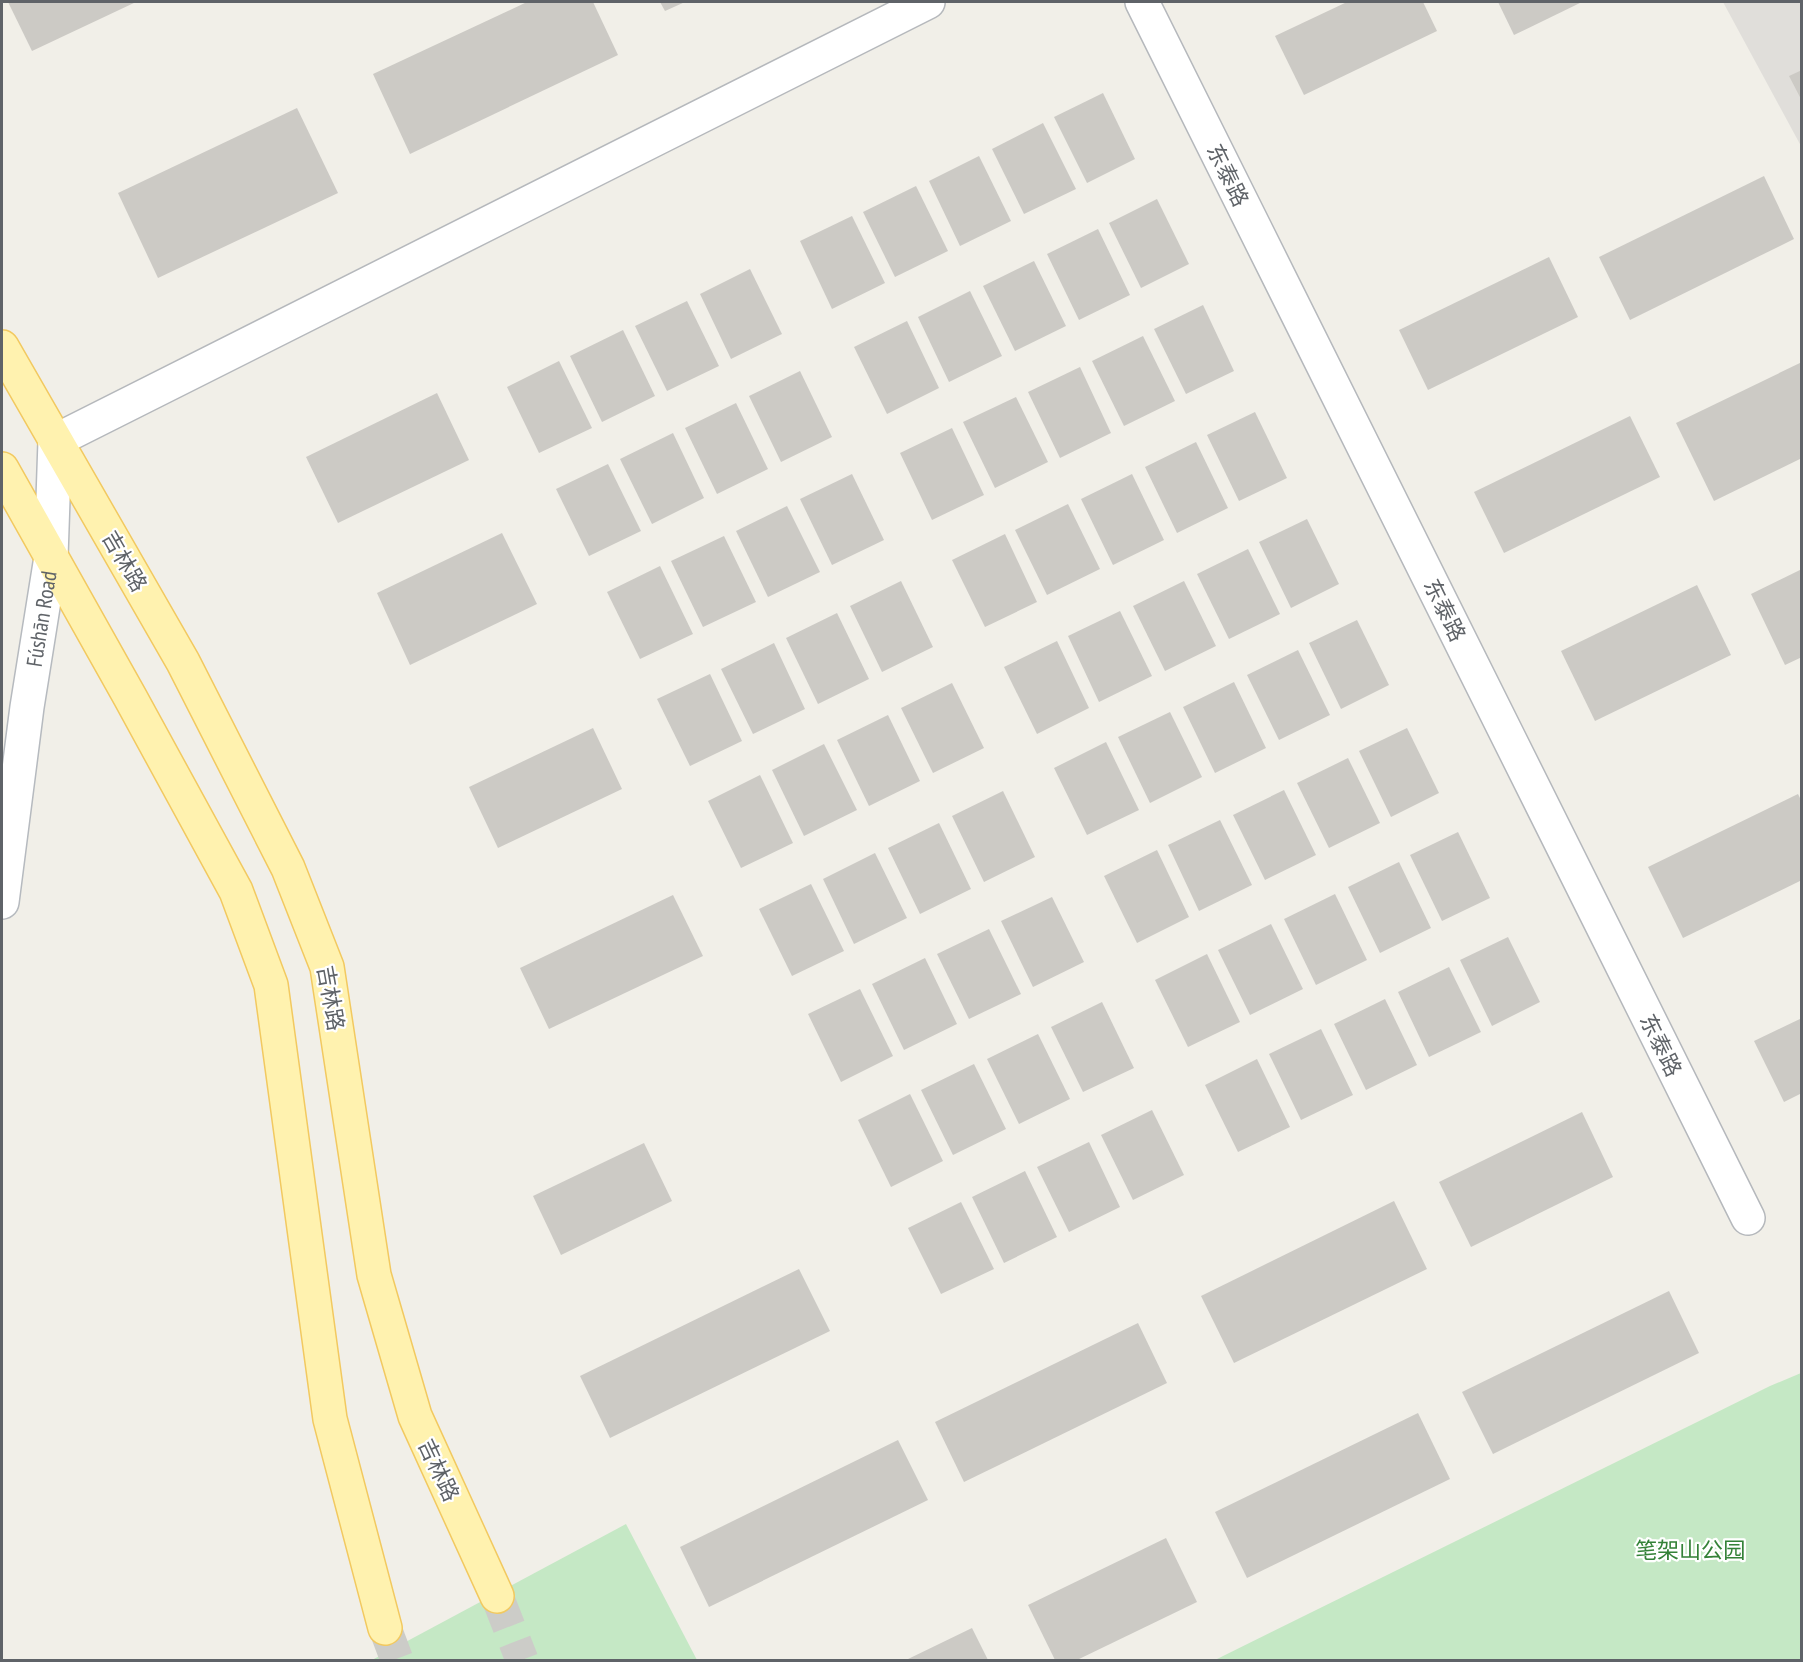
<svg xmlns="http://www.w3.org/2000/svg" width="1803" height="1662" font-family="'PT Sans Narrow','Noto Sans SC',sans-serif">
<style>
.industrial{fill:#e0deda}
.green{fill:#c5e8c5}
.building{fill:#cccac5}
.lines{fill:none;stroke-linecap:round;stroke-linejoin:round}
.primary-tunnel{stroke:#ccccc8;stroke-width:33;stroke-dasharray:33 16;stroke-linecap:butt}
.street-casing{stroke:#b5b8bc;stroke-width:36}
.secondary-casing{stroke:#b6babf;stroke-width:36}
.primary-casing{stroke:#f2c960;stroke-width:36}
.street{stroke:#fff;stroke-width:33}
.secondary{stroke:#fff;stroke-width:33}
.primary{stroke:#fff2af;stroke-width:33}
.labels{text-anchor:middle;stroke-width:4.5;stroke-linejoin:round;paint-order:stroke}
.street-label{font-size:22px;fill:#5f6368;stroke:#fff}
.park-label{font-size:22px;fill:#348238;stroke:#fff}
</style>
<rect width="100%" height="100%" fill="#f1efe8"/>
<polygon class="industrial" points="1723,2 1801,2 1801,146"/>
<g class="green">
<polygon points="1801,1373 1801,1660 1215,1660 1770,1386"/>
<polygon points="626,1524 697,1660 372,1660"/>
</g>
<g class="building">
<polygon points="8,2 136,2 32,51"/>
<polygon points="527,2 593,2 618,55 410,154 373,74"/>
<polygon points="660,2 685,2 665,11"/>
<polygon points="1347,2 1423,2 1437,31 1304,95 1275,36"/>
<polygon points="1498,2 1582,2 1514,35"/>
<polygon points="1802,70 1802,101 1789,76"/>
<polygon points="1103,93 1135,159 1087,183 1054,117"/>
<polygon points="297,108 338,193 158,278 118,193"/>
<polygon points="1043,123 1076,189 1024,214 992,149"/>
<polygon points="979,156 1011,221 960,246 929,181"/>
<polygon points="1764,176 1794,239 1630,320 1599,257"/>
<polygon points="916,186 948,251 895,277 863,212"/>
<polygon points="1157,199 1189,264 1141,288 1109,223"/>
<polygon points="852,216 885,283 832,309 800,241"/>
<polygon points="1098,229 1130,295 1079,320 1047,254"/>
<polygon points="1549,257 1578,317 1428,390 1399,330"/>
<polygon points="1034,261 1066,326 1015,351 983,286"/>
<polygon points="750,269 782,334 731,359 700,294"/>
<polygon points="970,291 1002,356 949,382 918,317"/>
<polygon points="687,301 719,366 667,391 635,326"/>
<polygon points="1203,305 1234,371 1186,394 1154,329"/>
<polygon points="907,321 939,388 887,414 854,347"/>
<polygon points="623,330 655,396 602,422 570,356"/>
<polygon points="1143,336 1175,401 1124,426 1092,361"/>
<polygon points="559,361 592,428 539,453 507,387"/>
<polygon points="1802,362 1802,458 1714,501 1676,423"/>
<polygon points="1080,367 1111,433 1060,458 1028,392"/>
<polygon points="800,371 832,437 781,462 749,396"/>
<polygon points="437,393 469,460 338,523 306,457"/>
<polygon points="1016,397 1048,462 995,488 963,422"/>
<polygon points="736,403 768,469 717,494 685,428"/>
<polygon points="1255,412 1287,478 1239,501 1207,435"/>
<polygon points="1630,416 1660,477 1504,553 1474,492"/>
<polygon points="952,428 984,495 932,520 900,453"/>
<polygon points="673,433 704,498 652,524 620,459"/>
<polygon points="1196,442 1228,508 1177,533 1145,467"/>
<polygon points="608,464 641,531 589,556 556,489"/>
<polygon points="852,474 884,540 832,565 800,499"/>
<polygon points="1132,474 1164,540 1113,565 1081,499"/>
<polygon points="1068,504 1100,569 1047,595 1015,530"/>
<polygon points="787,506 820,572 768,597 736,531"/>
<polygon points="1307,519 1339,584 1291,608 1259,542"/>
<polygon points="502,533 537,604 410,665 377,593"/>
<polygon points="1005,534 1037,602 985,627 952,560"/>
<polygon points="724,536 756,602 703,627 671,561"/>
<polygon points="1248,549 1280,614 1229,639 1197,574"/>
<polygon points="660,566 693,634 640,659 607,592"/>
<polygon points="1802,569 1802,657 1785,665 1751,594"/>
<polygon points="901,581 933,647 882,672 850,606"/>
<polygon points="1184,581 1216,646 1165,671 1133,606"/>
<polygon points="1697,585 1731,655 1595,721 1561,651"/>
<polygon points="1120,611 1152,676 1099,702 1068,636"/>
<polygon points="837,613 869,679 818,704 786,638"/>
<polygon points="1357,620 1389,685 1341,709 1309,643"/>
<polygon points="1057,641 1089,708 1037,734 1004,667"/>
<polygon points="774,643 805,709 753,734 721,669"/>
<polygon points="1298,650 1330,715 1279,740 1247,675"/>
<polygon points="710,674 742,741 690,766 657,699"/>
<polygon points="1234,682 1266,748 1215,773 1183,707"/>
<polygon points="952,683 984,748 933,773 901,708"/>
<polygon points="1170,712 1202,777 1150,803 1118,737"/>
<polygon points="888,715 920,781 869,806 837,740"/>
<polygon points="593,728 622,789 498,848 469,787"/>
<polygon points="1407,728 1439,793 1391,817 1359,751"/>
<polygon points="1106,742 1139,810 1087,835 1054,768"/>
<polygon points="824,744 857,810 804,836 772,770"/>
<polygon points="1348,758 1380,823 1329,848 1297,783"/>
<polygon points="760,775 793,843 741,868 708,801"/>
<polygon points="1284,790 1316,855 1265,880 1233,815"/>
<polygon points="1003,791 1035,857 984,882 952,816"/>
<polygon points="1798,794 1802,802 1802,880 1683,938 1648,867"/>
<polygon points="1220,820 1252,885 1199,911 1168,845"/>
<polygon points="939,823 971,889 920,914 888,848"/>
<polygon points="1458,832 1490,898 1442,921 1410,855"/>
<polygon points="1157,850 1189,917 1137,943 1104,876"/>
<polygon points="875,853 907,918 854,944 823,879"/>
<polygon points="1399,862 1431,928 1380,953 1348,887"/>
<polygon points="811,884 844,951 792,976 759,909"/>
<polygon points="1335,894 1367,960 1316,985 1284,919"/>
<polygon points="673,895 703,956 549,1029 520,968"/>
<polygon points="1052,897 1084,962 1033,987 1001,921"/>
<polygon points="1271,924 1303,989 1250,1015 1218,950"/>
<polygon points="989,929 1021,994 969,1019 937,954"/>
<polygon points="1508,937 1540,1002 1492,1026 1460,960"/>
<polygon points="1207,954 1240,1022 1188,1047 1155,980"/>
<polygon points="925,958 957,1024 904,1050 872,984"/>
<polygon points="1449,967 1481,1032 1429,1057 1398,992"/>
<polygon points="860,989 893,1056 841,1082 808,1014"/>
<polygon points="1385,999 1417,1065 1366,1090 1334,1024"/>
<polygon points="1102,1002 1134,1068 1083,1092 1051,1027"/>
<polygon points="1802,1018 1802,1093 1784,1102 1754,1041"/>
<polygon points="1321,1029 1353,1095 1301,1120 1269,1054"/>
<polygon points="1038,1034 1070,1099 1019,1124 987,1059"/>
<polygon points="1257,1059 1290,1127 1238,1152 1205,1085"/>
<polygon points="974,1064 1006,1129 953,1155 921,1090"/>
<polygon points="910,1094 943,1161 891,1187 858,1120"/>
<polygon points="1152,1110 1184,1175 1133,1200 1101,1135"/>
<polygon points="1582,1112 1613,1177 1471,1247 1439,1182"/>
<polygon points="1089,1142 1120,1207 1069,1232 1037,1167"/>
<polygon points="644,1143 672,1201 561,1255 533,1196"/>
<polygon points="1025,1171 1057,1237 1004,1263 972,1197"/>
<polygon points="1394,1201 1427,1269 1234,1363 1201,1296"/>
<polygon points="961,1202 994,1269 941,1294 908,1228"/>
<polygon points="799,1269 830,1331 610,1438 580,1376"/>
<polygon points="1669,1291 1699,1353 1493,1454 1462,1392"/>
<polygon points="1138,1323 1167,1383 964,1482 935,1422"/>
<polygon points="1418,1413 1450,1479 1247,1578 1215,1512"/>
<polygon points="898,1440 928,1500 709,1607 680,1547"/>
<polygon points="1166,1538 1197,1602 1077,1660 1055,1660 1028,1605"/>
<polygon points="972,1628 988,1660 906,1660"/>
</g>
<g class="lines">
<g class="primary-tunnel">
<polyline points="497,1596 522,1660"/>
<polyline points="385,1628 397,1660"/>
</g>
<g class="street-casing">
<g id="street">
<polyline points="1142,2 1748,1218"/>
<polyline points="55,441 928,2"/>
</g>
</g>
<g class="secondary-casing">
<g id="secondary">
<path id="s1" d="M2 902 27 707 51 557 55 441"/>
</g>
</g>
<g class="primary-casing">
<g id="primary">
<polyline points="2,347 183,662 288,868 327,967 374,1275 415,1416 497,1596"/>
<polyline points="2,469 130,697 236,891 271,985 330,1419 385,1628"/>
</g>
</g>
<use href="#street" class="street"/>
<use href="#secondary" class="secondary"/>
<use href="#primary" class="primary"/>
</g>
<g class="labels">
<g class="street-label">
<text transform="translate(1228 175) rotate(64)" y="8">东泰路</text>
<text transform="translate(125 561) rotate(60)" y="8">吉林路</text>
<text transform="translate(1445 610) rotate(64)" y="8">东泰路</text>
<text dy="8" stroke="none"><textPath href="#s1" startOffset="286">Fúshān Road</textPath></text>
<text transform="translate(331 998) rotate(80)" y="8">吉林路</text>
<text transform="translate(1661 1045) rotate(64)" y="8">东泰路</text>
<text transform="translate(439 1470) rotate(65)" y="8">吉林路</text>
</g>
<g class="park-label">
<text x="1690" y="1558">笔架山公园</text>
</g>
</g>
<rect width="1803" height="1662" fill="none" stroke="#5f6368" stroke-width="6"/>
</svg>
